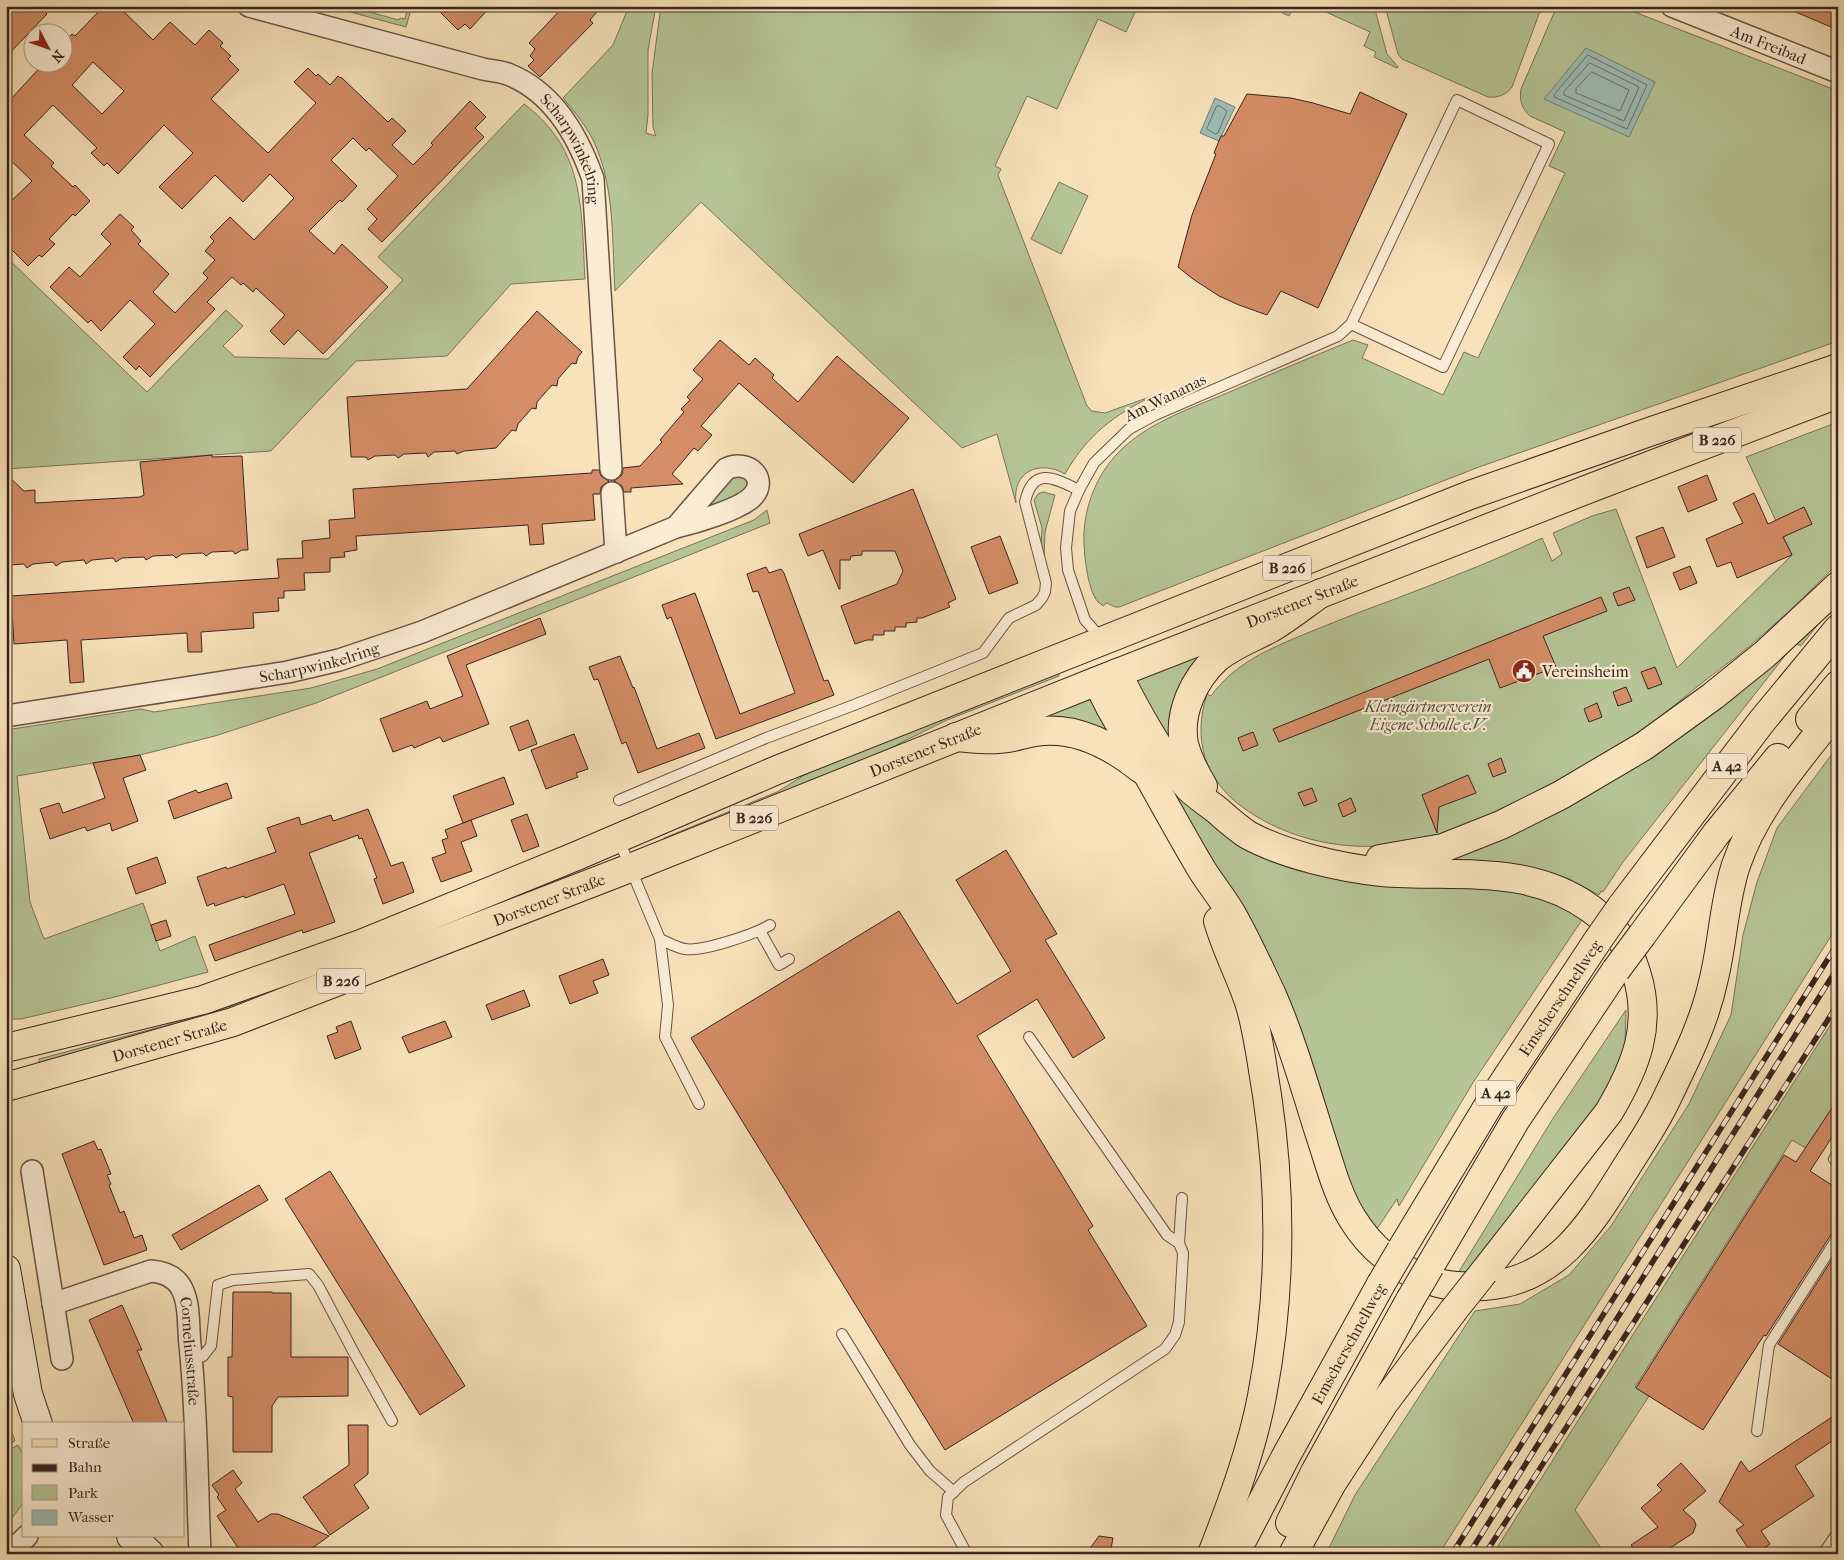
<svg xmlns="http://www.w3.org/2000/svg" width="1844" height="1560" font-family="'IM FELL French Canon',serif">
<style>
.green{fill:#b6c496;stroke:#77745a}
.water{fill:#9ebdb4;stroke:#758078}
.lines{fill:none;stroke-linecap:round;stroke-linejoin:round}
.shore{stroke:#6b7169;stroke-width:1}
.building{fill:#d58d67;stroke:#38251e;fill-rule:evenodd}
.lane-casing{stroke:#685445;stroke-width:12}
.street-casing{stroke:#685445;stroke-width:24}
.secondary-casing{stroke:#38251e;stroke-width:30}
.primary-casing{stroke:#38251e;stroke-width:30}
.highway-casing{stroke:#38251e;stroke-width:30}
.lane{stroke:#faecd3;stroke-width:10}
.street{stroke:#faecd3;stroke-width:21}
.secondary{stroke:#faecd3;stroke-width:28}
.primary{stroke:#f8e2bb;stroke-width:28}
.highway{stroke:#f8e2bb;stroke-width:28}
.rail-casing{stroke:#38251e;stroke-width:5.5}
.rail{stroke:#faecd3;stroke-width:4;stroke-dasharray:11;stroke-linecap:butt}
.highway-bridge-casing{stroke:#38251e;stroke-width:30;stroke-linecap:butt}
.highway-bridge{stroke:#f8e2bb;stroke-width:28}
.labels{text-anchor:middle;stroke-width:4.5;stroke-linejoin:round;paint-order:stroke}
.shield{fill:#faecd3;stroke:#726154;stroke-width:1}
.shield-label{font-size:15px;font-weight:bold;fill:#38251e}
.street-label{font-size:16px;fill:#38251e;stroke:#faecd3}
.poi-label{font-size:16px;fill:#38251e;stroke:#faecd3;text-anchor:start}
.park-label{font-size:16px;font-style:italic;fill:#584d3c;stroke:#faecd3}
</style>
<rect width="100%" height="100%" fill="#f8e2bb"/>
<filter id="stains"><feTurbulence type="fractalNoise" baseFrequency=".004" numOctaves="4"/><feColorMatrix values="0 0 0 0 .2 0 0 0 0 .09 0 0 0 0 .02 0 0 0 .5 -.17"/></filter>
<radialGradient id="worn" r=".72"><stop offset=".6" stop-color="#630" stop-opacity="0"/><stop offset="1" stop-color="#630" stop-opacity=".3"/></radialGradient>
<g class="green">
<polygon points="328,6 347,6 399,20 400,18 405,19 408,6 412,6 406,27"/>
<path d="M629 6H656L648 50V115L646 133 656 136 653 127 652 73 661 6H1138L1126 32 1098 19 1057 109 1027 96 995 166 1001 169 998 175 1087 406 1092 411 1105 413 1155 395C1115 414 1087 435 1065 474 1039 459 1012 472 1016 503L997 434 962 448 701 202 615 291C612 245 615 193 597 149 590 130 576 114 563 98L613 45Z"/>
<polygon points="1268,6 1294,6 1289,16"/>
<polygon points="1313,6 1374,6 1387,54 1398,67 1397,68 1374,57 1376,52 1364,46 1370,32"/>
<path d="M1385 6H1542L1512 87C1506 95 1498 98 1488 97L1402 59 1398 54Z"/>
<path d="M1557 6H1619L1838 91V341L1479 467 1119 607H1115L1107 603 1103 606C1102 604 1099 603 1098 602 1087 590 1083 548 1084 532 1086 500 1100 469 1123 448 1152 421 1192 408 1227 393 1269 375 1311 357 1353 340L1368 345 1362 358 1443 395 1464 352 1478 358 1565 173 1549 166 1565 132 1530 116C1522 109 1519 100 1521 89Z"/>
<path d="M524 104C586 150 581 211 585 279L511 284 447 356 356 361 271 451 6 469V257L147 392 226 310 243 326 223 346 235 357 328 359 403 280 378 257Z"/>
<polygon points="1059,182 1088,196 1061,254 1031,239"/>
<path d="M1838 422V563C1807 595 1775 625 1741 653 1727 664 1712 675 1698 686 1685 696 1673 707 1660 717 1617 749 1570 776 1522 799 1483 819 1442 838 1399 844 1346 852 1289 840 1245 809 1205 781 1192 740 1207 694L1211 696C1235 663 1269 649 1305 634 1332 623 1359 612 1387 602 1439 582 1492 562 1542 538L1552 561 1562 554 1553 533 1592 516 1616 509 1677 668 1792 555 1746 457Z"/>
<polygon points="734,473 748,479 746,492 710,506 709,505"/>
<polygon points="1043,492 1055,495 1045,532 1044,559 1041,547 1042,528 1034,500 1038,494"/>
<polygon points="767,510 770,523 316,703 215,736 140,755 17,776 30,902 44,939 143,903 160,951 195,936 208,972 115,997 21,1019 12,1019 6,1017 6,730 141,709 154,712 311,688 377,669 754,520"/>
<polygon points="1838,599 1801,646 1795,643 1623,862 1603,892 1601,891 1599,895 1567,878 1548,872 1518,866 1402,865 1474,845"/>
<polygon points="1210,650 1179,759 1135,680"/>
<polygon points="1059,671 1059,676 947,720 860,763 665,841 664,838 777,792 806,774 831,762"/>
<polygon points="1090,698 1117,739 1016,725"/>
<polygon points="1125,705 1234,840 1487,881 1586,914 1474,1081 1399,1206 1397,1199 1377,1229 1380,1233 1367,1231 1197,835"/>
<polygon points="1838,746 1838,925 1439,1554 1326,1554 1355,1495 1475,1311 1520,1304 1569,1275 1611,1226 1689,1104 1731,1015 1743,935 1757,882 1777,828"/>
<polygon points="567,870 570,878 255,1001 39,1067 39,1059 164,1026 253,995"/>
<polygon points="1626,1010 1625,1046 1613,1080 1588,1118 1467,1273 1458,1273 1552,1120"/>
<polygon points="1838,1013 1838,1099 1806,1148 1792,1140 1635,1387 1649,1396 1575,1510 1605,1554 1493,1554"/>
<polygon points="6,1416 15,1441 7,1445 6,1445"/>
<polygon points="18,1445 24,1456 24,1502 6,1526 6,1452"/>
</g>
<g class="water">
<polygon points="1586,48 1655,82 1629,137 1544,99"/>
<polygon points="1215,98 1235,107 1219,141 1200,133"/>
</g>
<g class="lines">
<g class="shore">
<polygon points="1588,55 1647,85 1627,129 1554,97 1554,95"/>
<polygon points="1590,63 1639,87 1624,121 1564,95 1564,92"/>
<polygon points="1592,72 1629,90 1620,111 1576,93 1576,89"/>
<polygon points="1217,106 1220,106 1227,111 1218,133 1215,134 1207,129"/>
</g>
</g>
<g class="building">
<polygon points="6,6 39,6 47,14 6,57"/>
<path d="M104 6H118L153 40 170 22 195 45 209 30 223 43 220 46 231 56 228 59 239 70 211 99 268 153 316 103 294 82 308 68 316 76 318 74 330 85 338 76 340 78 341 77 388 122 392 118 406 131 392 145 413 165 433 145 431 143 470 101 486 117 475 128 484 137 382 242 368 229 377 219 367 209 398 176 369 148 366 151 353 138 331 160 357 186 342 202 340 200 309 231 334 254 342 244 388 287 323 354 298 330 284 345 270 331 285 315 256 288 253 292 243 283 241 285 232 277 207 302 215 309 150 377 139 366 136 370 123 357 155 324 130 300 101 331 91 320 88 323 50 287 69 267 80 277 111 244 101 234 120 214 134 227 131 230 141 241 138 244 169 274 153 292 175 313 208 278 203 273 215 260 205 251 214 241 210 237 230 217 254 240 294 198 270 174 243 202 215 175 182 209 159 187 193 153 164 125 118 174 107 163 104 166 91 153 97 148 53 105 24 135 54 163 51 166 73 187 75 185 90 201 75 216 73 214 49 239 55 244 42 257 39 255 28 266 6 244V206L32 181 6 156V108L13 101 11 99 45 62H62V44L72 34 75 36ZM93 62 124 91 102 114 72 85Z"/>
<polygon points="434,6 491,6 470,29 465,24 458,30"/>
<polygon points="564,6 602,6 590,20 593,23 540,77 528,66 534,60 530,56 535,49 529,43"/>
<polygon points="1784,6 1838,6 1838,30 1784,7"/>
<polygon points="1360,92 1407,114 1318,308 1281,291 1267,315 1239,305 1219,296 1193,279 1178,267 1192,215 1216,154 1214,153 1221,136 1224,136 1247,94 1291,98 1313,103 1350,114"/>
<polygon points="537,311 582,352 578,357 576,364 572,363 558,379 557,386 552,385 537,402 536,409 532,408 518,424 516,431 512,430 496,448 464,451 457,454 455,451 434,452 428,457 426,453 404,454 398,458 395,455 375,456 368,460 366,457 351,457 347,397 467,389"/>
<polygon points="720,340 749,365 755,358 774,375 772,378 798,402 837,356 909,418 853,483 739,383 701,426 712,435 698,451 694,448 672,474 683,484 631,488 631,492 624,492 622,486 614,481 622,475 623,468 640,466 662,442 660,440 684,412 681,409 690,400 687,397 703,379 693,370"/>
<polygon points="212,455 212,457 242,456 248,550 242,550 235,554 233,551 212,552 206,556 203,553 182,554 176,558 173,555 153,556 146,560 144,557 122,558 116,562 113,558 92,560 86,564 84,560 62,562 56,566 53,562 33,564 27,568 24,564 9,565 6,521 6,474 24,491 35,490 35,503 140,497 144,495 140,462"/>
<polygon points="592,470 599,470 601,476 609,481 601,487 600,494 593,494 595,520 542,524 544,544 530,545 528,525 356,536 357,550 344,552 345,557 330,558 330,572 304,573 305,590 284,591 284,598 278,598 279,611 253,613 254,628 201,632 202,652 188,652 187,633 81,640 84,682 70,683 67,640 14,644 11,596 279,578 277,559 303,558 302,541 330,538 329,520 355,518 353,489 592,473"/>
<polygon points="1707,475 1717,500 1688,512 1678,487"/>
<polygon points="913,489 956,599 948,603 950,607 922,618 917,618 917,622 906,623 906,627 895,627 895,631 884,631 884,635 873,635 873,640 867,640 855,644 841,606 897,584 903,571 895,551 862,551 862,555 851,556 850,560 840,560 840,589 839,589 823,550 808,556 799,534"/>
<polygon points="1754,493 1768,524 1804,507 1812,524 1783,537 1792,555 1737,578 1731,562 1717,567 1706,539 1743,523 1733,503"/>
<polygon points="1663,527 1675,557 1647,568 1636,537"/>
<polygon points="1000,536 1018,583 989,594 971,547"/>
<polygon points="1690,566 1697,583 1680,590 1673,573"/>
<polygon points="766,567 769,573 781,569 784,573 824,681 828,680 834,695 716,739 671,617 667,619 662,605 695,593 740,714 795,693 758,591 753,592 747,574"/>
<polygon points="1629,587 1635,600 1618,606 1613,593"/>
<polygon points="1601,597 1607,611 1543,636 1556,667 1500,688 1489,659 1279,742 1273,729"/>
<polygon points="540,618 546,634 466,665 489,724 443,742 440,737 414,748 412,745 393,752 380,719 427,701 430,709 463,696 447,656"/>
<polygon points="620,656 633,688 634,687 657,749 699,733 705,748 638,773 626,742 622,744 598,679 594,680 589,667"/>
<polygon points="1655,667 1662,684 1648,689 1641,672"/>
<polygon points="1626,687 1632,701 1618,706 1613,692"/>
<polygon points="1597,703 1602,717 1589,722 1584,709"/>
<polygon points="528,720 537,744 519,751 510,727"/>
<polygon points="1253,732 1258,745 1243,751 1238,738"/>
<polygon points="574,734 588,769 576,773 578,777 546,789 531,750"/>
<polygon points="140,755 146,770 123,778 138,821 112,831 110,823 87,831 85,827 50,839 40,809 59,803 63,813 105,798 93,763"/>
<polygon points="1501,758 1506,772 1493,777 1488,764"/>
<polygon points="1468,775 1476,793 1439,807 1437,833 1422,795"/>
<polygon points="504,777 514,804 463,823 453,796"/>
<polygon points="227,783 232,798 174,819 168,801 196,790 198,793"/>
<polygon points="1312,788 1317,801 1304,806 1298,793"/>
<polygon points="1351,798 1356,811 1343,817 1338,804"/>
<polygon points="368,809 391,866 403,862 414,892 383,904 374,879 377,878 362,838 359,839 358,835 309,853 335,922 303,933 302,930 215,961 209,945 295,914 284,884 245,898 244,896 215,906 214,903 207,906 197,877 226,867 227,869 276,852 267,828 299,817 301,825 331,815 333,821"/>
<polygon points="527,814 539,846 523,852 511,820"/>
<polygon points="471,820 477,836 461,842 472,871 441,882 432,858 446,853 442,840 448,838 445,830"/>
<polygon points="1006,850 1057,934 1045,940 1105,1038 1073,1058 1037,999 977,1036 1093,1226 1088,1230 1147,1326 945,1450 691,1038 899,911 957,1004 1011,971 956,880"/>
<polygon points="157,857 166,883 136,894 127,868"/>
<polygon points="166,920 171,936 156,941 151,925"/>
<polygon points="603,959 609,975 593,981 598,993 570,1004 559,976"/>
<polygon points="524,990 530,1006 492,1020 486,1005"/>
<polygon points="351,1021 361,1049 335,1059 327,1036 338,1032 336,1027"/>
<polygon points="445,1021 452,1037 409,1053 402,1037"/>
<polygon points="1838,1099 1838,1128 1810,1171 1838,1189 1838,1230 1832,1233 1766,1336 1764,1335 1703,1430 1636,1388 1784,1155 1796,1162"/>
<polygon points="94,1141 98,1150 101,1149 111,1174 107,1175 111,1184 109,1185 120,1213 124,1211 134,1238 142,1235 147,1250 104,1265 62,1154"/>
<polygon points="330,1171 465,1386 420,1415 285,1199"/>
<polygon points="259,1185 268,1200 181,1250 172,1235"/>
<polygon points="1838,1250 1838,1383 1778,1344"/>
<polygon points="233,1292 272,1292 272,1293 291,1293 291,1357 348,1357 348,1396 278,1397 272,1406 272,1452 233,1452 233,1397 228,1396 228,1357 232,1357"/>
<polygon points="122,1305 142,1350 137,1350 168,1424 134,1424 89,1320"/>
<polygon points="1838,1413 1838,1437 1795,1466 1814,1496 1761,1531 1770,1544 1756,1554 1752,1554 1736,1530 1744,1525 1719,1502 1741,1461 1749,1472"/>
<polygon points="348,1425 368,1425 368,1474 354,1485 369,1508 330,1535 303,1497 349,1465"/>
<polygon points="1681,1463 1706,1491 1683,1510 1694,1520 1696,1525 1693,1533 1661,1554 1637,1554 1631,1545 1658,1527 1641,1508 1662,1490 1657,1485"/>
<polygon points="233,1470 242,1483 235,1489 258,1522 271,1514 278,1514 329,1536 304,1554 242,1554 217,1516 226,1510 217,1497 219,1495 212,1485"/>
<polygon points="1099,1536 1113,1538 1110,1554 1086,1554"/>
</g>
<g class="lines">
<g class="lane-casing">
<g id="lane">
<polyline points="1103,640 1085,620 1068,570 1066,548 1070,511 1079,490 1094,463 1129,429 1155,415 1338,336 1351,324 1457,100 1549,144 1443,367 1351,324"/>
<path d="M619 800 766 738 854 705 983 653 1009 618 1036 605 1042 598 1045 592 1046 583 1025 502C1033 466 1054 478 1079 490"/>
<polyline points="618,838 660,939"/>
<polyline points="760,931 779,965 789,959"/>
<polyline points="1029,1037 1167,1235 1179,1243"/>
<path d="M699 1104 665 1037 668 1005 660 939C667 942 677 948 685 949 702 952 755 934 770 925"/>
<polyline points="1838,1153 1834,1159 1838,1163"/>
<polyline points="842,1334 910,1445 930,1471 954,1492"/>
<polyline points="192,1361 203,1356 211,1346 218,1285 233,1280 309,1274 318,1285 353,1351 392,1421"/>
<polyline points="1757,1431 1769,1345 1838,1237"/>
<polyline points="967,1554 946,1515 948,1497 964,1482 1165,1349 1175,1335 1179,1322 1183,1253 1179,1243 1182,1198"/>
<polyline points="1823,1554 1838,1532"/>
</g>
</g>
<g class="street-casing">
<g id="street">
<path id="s1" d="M249 6 483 69C492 71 502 71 510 75 554 93 578 136 593 179L611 469"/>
<path id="s2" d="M1672 6 1838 72"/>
<polyline points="612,493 616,552"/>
<path id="s3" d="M6 716 288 672 339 660 422 632 676 527C693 523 739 510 752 497 769 480 749 458 726 469L676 527"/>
<polyline points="32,1171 62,1359"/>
<path id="s4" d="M53 1304 151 1271C164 1272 176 1277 182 1289 190 1305 188 1327 190 1345 197 1414 197 1484 200 1554"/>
<polyline points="9,1554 27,1536"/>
</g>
</g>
<g class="secondary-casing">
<g id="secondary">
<polyline points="6,1269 28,1394 38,1424"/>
<polyline points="131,1536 150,1554"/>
</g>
</g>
<g class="primary-casing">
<g id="primary">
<polyline points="6,1048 203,1000 361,944 574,857 777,770 1470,495 1652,431 1838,368"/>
<path id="s5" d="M6 1087 233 1022 630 868 1097 681 1596 486 1838 394"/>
</g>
</g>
<g class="highway-casing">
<g id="highway">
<path d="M1117 673C1136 710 1161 757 1189 788 1197 796 1208 803 1217 810 1227 819 1237 828 1248 835 1285 855 1341 868 1382 872 1455 878 1528 863 1591 909 1615 927 1627 943 1636 972 1653 1025 1636 1066 1609 1112L1484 1272"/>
<path d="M1097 681 1110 707C1141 761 1170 816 1202 870 1212 886 1225 901 1234 918 1248 943 1260 970 1272 995 1292 1041 1306 1091 1321 1138 1330 1165 1337 1194 1352 1218 1371 1249 1395 1268 1429 1280 1447 1287 1465 1287 1485 1286 1558 1281 1592 1222 1627 1166 1641 1144 1656 1122 1667 1098 1686 1059 1705 1021 1714 978 1723 941 1724 901 1736 865 1756 806 1800 758 1838 709"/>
<polyline points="1810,719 1838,685"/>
<path d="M956 737C969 738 984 740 998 739 1010 739 1023 734 1035 732 1075 725 1111 745 1141 769"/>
<path d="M1203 786C1195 773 1188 759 1184 744 1178 713 1194 679 1217 658 1233 645 1253 638 1271 628 1288 618 1304 605 1321 593"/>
<polyline points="1380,859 1443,848 1501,825 1561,795 1644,746 1713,696 1765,654 1838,586"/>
<polyline points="1621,907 1762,721 1838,629"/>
<polyline points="1642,935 1716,834 1778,758"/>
<path id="s6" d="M1401 1250 1488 1106 1598 940"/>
<polyline points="1430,1266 1515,1121 1616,970"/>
<polyline points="1290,1523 1315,1472 1410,1300"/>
<path d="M1212 1554C1232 1503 1252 1449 1262 1396 1281 1296 1282 1195 1267 1095 1262 1066 1258 1030 1249 1002 1240 975 1226 949 1218 921"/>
<path id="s7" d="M1235 1554 1286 1456 1381 1284"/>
<polyline points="1293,1554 1332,1483 1384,1403 1453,1311"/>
</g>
</g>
<use href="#lane" class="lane"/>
<use href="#street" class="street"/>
<use href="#secondary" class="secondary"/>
<use href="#primary" class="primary"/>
<use href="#highway" class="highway"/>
<g class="rail-casing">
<g id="rail">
<polyline points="1452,1554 1838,943"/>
<polyline points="1469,1554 1838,967"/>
<polyline points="1485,1554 1838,1004"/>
</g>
</g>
<use href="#rail" class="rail"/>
<g class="highway-bridge-casing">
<g id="highway-bridge">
<polyline points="1598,940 1621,907"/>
<polyline points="1616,970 1642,935"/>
<polyline points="1381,1284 1401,1250"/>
<polyline points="1410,1300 1430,1266"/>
<polyline points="1453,1311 1484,1272"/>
</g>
</g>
<use href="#highway-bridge" class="highway-bridge"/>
</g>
<defs>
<g id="civic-disc" transform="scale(1.25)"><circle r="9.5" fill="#8f2418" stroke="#faecd3"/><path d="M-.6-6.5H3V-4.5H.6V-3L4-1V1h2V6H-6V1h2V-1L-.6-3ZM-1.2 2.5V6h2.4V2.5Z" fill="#fff"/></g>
</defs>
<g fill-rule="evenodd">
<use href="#civic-disc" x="1524" y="671"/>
</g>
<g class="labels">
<g class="shield">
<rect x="1693" y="427.5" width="48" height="25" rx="4"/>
<rect x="1263" y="555.5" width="48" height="25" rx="4"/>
<rect x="1707" y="753.5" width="40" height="25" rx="4"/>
<rect x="730" y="805.5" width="48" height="25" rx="4"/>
<rect x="317" y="968.5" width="48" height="25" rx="4"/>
<rect x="1476" y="1080.5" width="40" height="25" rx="4"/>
</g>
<g class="shield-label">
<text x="1717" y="445">B 226</text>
<text x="1287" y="573">B 226</text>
<text x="1727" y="771">A 42</text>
<text x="754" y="823">B 226</text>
<text x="341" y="986">B 226</text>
<text x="1496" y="1098">A 42</text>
</g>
<g class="street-label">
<text dy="6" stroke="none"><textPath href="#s2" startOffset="104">Am Freibad</textPath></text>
<text dy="6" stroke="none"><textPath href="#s1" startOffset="371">Scharpwinkelring</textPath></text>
<text transform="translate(1165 397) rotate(-26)" y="6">Am Wananas</text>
<text dy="6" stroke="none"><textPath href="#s5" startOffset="1385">Dorstener Straße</textPath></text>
<text dy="6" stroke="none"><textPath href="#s3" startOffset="318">Scharpwinkelring</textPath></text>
<text dy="6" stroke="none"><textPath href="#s5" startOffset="980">Dorstener Straße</textPath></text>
<text dy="6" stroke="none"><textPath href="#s5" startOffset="575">Dorstener Straße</textPath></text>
<text dy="6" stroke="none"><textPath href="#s6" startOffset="298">Emscherschnellweg</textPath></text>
<text dy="6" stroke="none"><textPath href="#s5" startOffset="170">Dorstener Straße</textPath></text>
<text dy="6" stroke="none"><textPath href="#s7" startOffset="239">Emscherschnellweg</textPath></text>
<text dy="6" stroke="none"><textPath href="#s4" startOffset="204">Corneliusstraße</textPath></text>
</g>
<g class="poi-label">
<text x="1542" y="677">Vereinsheim</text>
</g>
<g class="park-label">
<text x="1428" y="712">Kleingärtnerverein<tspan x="1428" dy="18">Eigene Scholle e.V.</tspan></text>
</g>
</g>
<rect width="1844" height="1560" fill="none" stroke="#f8e2bb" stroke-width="25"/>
<rect x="8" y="8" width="1829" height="1545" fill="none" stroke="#38251e" stroke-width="2.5"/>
<rect x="12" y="12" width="1819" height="1535" fill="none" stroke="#38251e"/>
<rect x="22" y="1422" width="162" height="115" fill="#faecd3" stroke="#ac9c8b"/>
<rect x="32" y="1439" width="25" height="8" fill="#f8e2bb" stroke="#ac9c8b"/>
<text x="68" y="1448" font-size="15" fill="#38251e">Straße</text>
<rect x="32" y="1464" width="25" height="8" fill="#38251e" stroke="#ac9c8b"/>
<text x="68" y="1472" font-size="15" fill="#38251e">Bahn</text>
<rect x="32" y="1485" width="25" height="15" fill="#b6c496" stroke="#ac9c8b"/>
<text x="68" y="1498" font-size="15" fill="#38251e">Park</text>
<rect x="32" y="1510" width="25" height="15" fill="#9ebdb4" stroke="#ac9c8b"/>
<text x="68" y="1522" font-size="15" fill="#38251e">Wasser</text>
<g transform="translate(48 48) rotate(131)"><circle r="24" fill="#faecd3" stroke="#ac9c8b"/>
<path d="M0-4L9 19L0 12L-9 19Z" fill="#8f2418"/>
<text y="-8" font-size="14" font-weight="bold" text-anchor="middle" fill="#38251e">N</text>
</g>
<rect width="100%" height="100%" filter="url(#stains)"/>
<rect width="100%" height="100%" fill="url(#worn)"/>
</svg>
